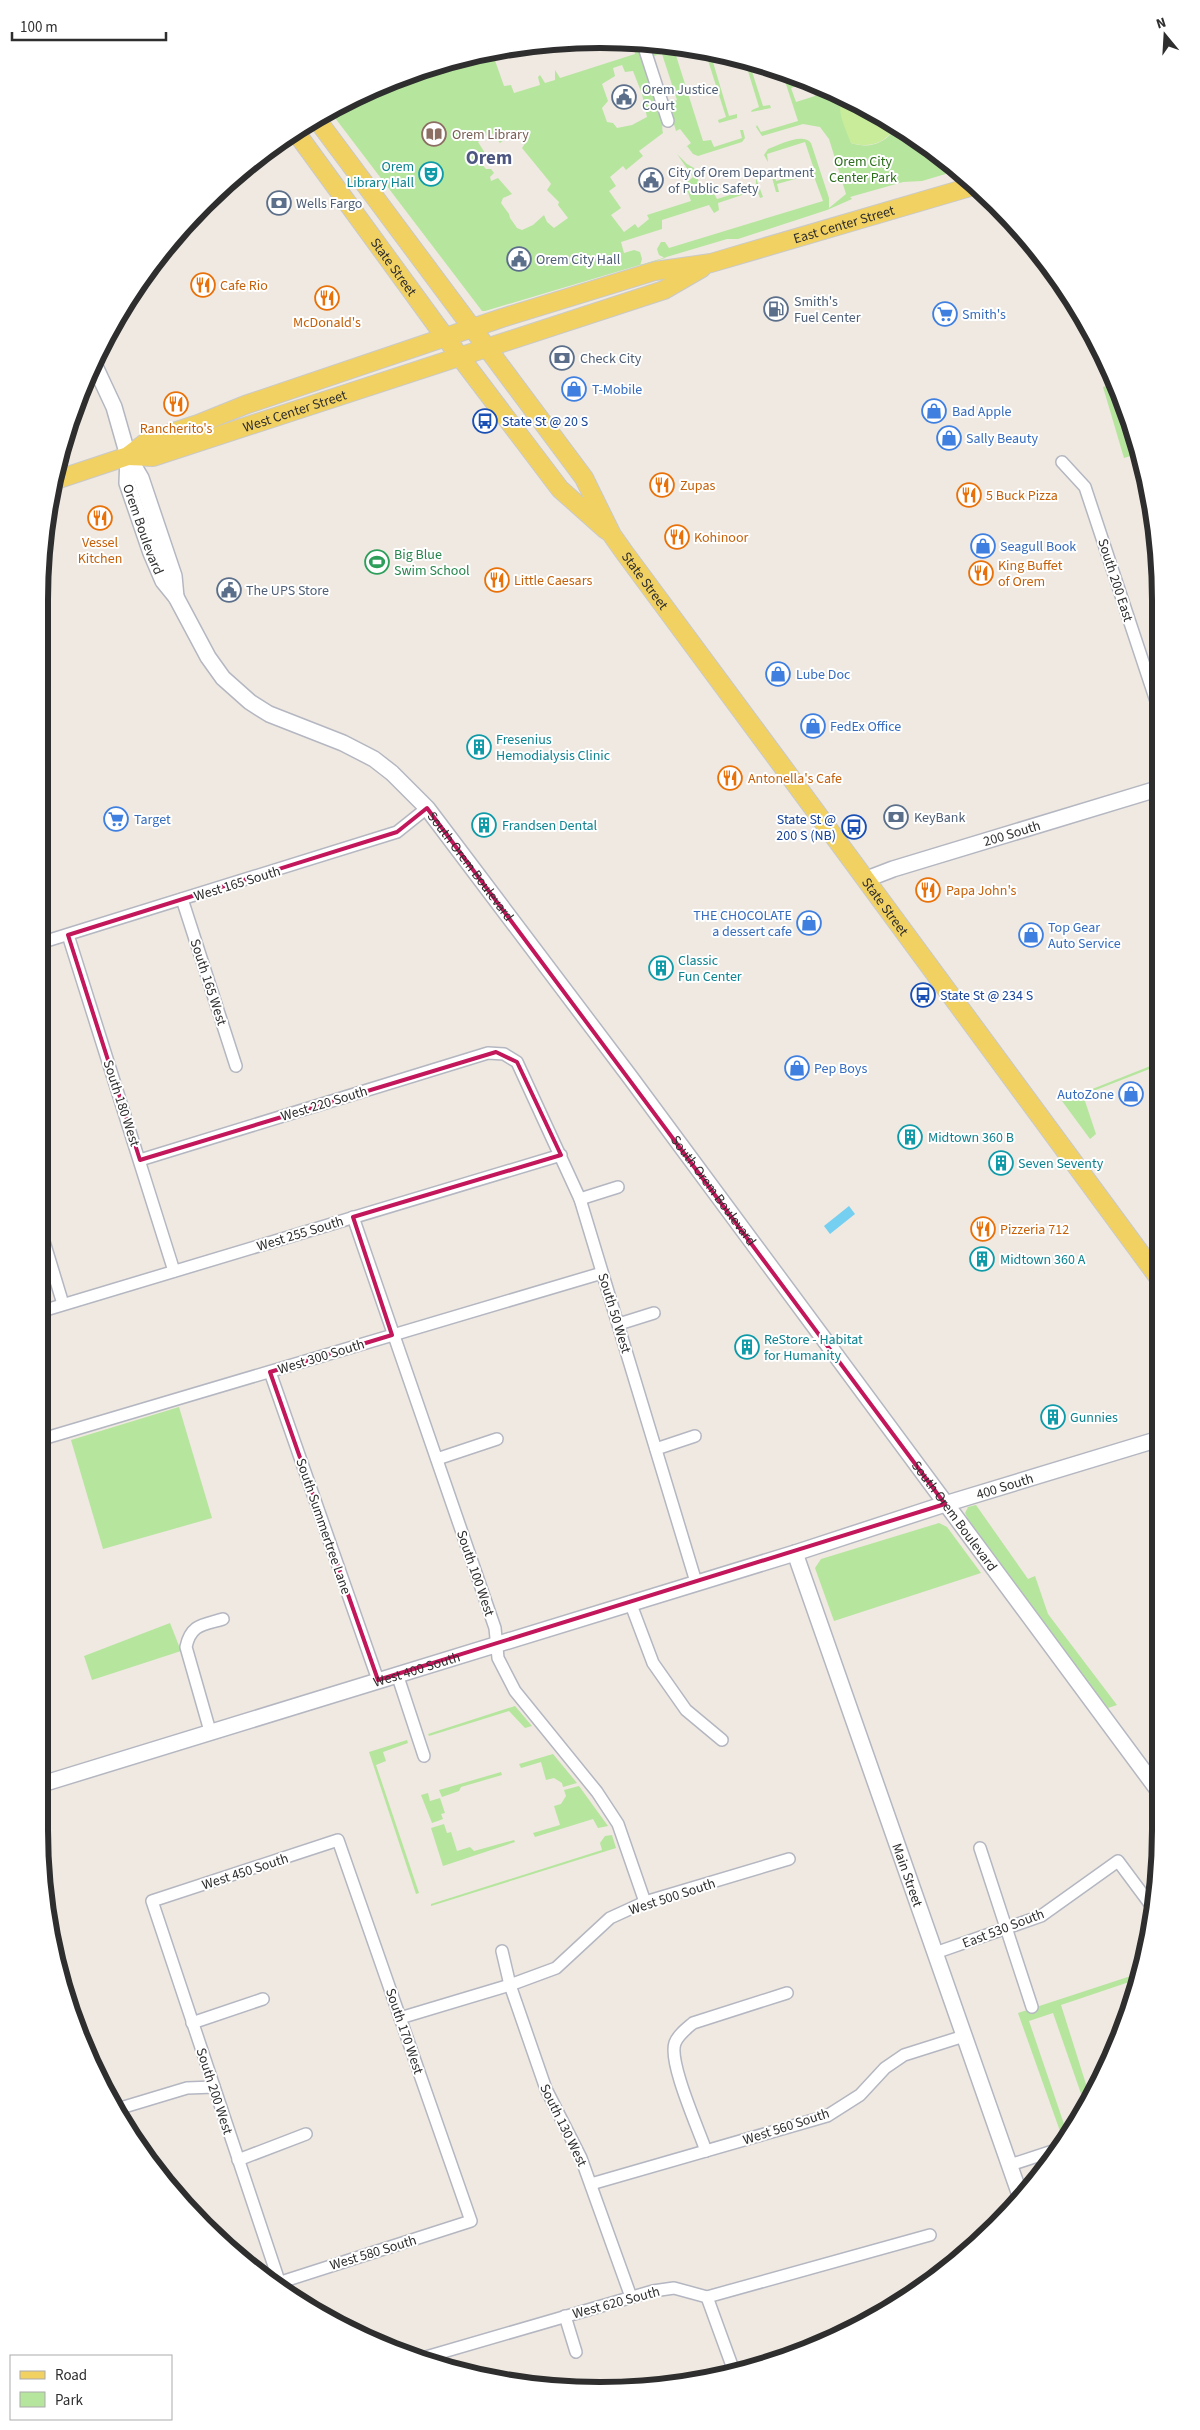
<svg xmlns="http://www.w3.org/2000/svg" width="1200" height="2430" font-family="'Source Sans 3',sans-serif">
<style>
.green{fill:#b6e59e;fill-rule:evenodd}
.pitch{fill:#c9ec9a}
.water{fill:#75cff0}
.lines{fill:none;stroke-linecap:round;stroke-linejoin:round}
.street-casing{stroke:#b4b7c1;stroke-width:14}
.secondary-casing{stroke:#b4b7c1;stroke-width:18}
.primary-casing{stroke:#c9c9c9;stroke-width:20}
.street{stroke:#fff;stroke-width:11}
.secondary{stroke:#fff;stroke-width:15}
.primary{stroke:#f2d163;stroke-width:18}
.marked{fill:none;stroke:#c2185b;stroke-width:4;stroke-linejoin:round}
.labels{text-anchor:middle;stroke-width:4;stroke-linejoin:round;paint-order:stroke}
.service-label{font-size:14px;fill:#4e5e75;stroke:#fff;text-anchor:start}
.education-label{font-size:14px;fill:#785e54;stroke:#fff;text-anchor:start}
.park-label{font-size:14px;fill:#2c6e1b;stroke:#fff}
.culture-label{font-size:14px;fill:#0d838f;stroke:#fff;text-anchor:start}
.street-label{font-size:14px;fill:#2e2e2e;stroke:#fff}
.food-label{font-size:14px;fill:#c56008;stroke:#fff;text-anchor:start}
.shop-label{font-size:14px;fill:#366cbe;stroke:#fff;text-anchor:start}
.transit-label{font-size:14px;fill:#164399;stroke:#fff;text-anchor:start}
.leisure-label{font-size:14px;fill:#27864d;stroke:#fff;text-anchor:start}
.district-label{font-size:19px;font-weight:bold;fill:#4d5680;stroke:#fff}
.rim{fill:none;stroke:#2e2e2e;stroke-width:6}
</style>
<rect width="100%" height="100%" fill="#efe9e1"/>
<g class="green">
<path d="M648 42 673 46 703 141 711 140 714 147 742 138 740 130H743L745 138 742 142 698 156 693 154 687 146 677 154 687 164 694 168 703 194 713 192 717 199 756 187V178L763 197 760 198 757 190 718 203 719 210 714 213 709 205 662 220V229L621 242 624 253 634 250 640 252 642 259 640 266 665 258 659 255 657 249 661 242H665L669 248 823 201 813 174 777 184 779 192H776L771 174H774L776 181 814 169 805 142 767 154 768 162 764 155 768 149C779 145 803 132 811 143L829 198V208L846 194 829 139 820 127 803 124 762 136 756 127 757 125 761 132 798 121 782 72 808 82 791 88 796 102 815 96 810 82 818 87 821 86 844 95 842 97 851 143C869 149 885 144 895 128L959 170 922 181 903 182 850 197 852 199 827 210 738 239H727L485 311H482L329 110 419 69 492 52 504 86 511 85 514 93 540 85 538 77 540 75 545 83 555 80V70L560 78 635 54 633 45 635 44C648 64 658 91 662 114 664 120 661 126 663 133L639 151 643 156 626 170 623 166 610 177 616 186 609 191 621 208 611 215 624 232 635 224 638 228 649 219 647 215 691 201 685 184 693 177 677 154 691 143 680 129 676 131 668 104 677 100 662 54 653 56ZM622 65 625 72 633 71 642 94 647 117 632 125 617 128 613 123 607 122 602 108 608 101 602 84 615 76 613 68ZM491 132 500 143 515 132H524L528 139 522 148 549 181 551 184 547 190 559 202 558 205 568 218 554 228 547 222 544 215 533 225 522 230 517 228 510 218 509 214 501 203 503 198 512 194 498 178 491 181 490 177 494 173 491 169H486C481 164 480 158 485 153L478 142Z"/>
<polygon points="705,51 710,52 729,116 737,114 737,118 719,123 718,120 726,117"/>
<polygon points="744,58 748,59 763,106 770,105 771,108 751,112 752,110 759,107"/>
<polygon points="1117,383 1137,454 1124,458 1103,387"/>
<polygon points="1158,1063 1158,1083 1152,1068 1083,1095 1096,1134 1090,1139 1062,1101"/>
<polygon points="179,1407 212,1518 103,1549 71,1440"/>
<polygon points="976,1505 1028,1579 1035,1576 1048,1614 1117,1705 1108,1708 968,1519 965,1513 968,1507"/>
<polygon points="939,1523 947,1527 981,1573 834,1621 815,1568 821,1559"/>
<polygon points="170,1623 181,1651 92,1680 84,1656"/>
<polygon points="515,1706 532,1726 525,1728 509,1711 429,1736 428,1734"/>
<polygon points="407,1740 408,1743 383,1752 386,1761 376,1765 419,1893 416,1894 369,1752"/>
<polygon points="553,1754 577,1783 563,1787 562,1783 554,1778 546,1780 541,1762 521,1768 519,1764"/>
<polygon points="501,1772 502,1775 461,1787 459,1791 442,1797 439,1790"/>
<polygon points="579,1786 608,1826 598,1828 593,1819 535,1837 533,1833 560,1825 554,1806 561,1804 566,1796 564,1790"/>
<polygon points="428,1793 430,1801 440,1798 445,1813 441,1814 443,1819 432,1823 421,1795"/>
<polygon points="444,1824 447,1833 451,1832 457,1851 470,1847 474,1851 514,1840 515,1842 443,1866 431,1828"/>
<polygon points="612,1835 616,1848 431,1906 431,1904 602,1850 600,1843 605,1836"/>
<polygon points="1143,1972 1141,1978 1061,2005 1091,2100 1086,2108 1053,2013 1029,2021 1064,2124 1080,2118 1073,2130 1061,2134 1018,2013"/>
</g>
<path class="pitch" d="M844 95 895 128C884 144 869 148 851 143 846 129 834 108 844 95Z"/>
<polygon class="water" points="849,1206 855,1214 830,1234 824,1226"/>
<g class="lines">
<g class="street-casing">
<g id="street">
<polyline points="642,41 668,121"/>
<polyline points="1062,462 1085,487 1157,704"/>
<polyline points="182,899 236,1066"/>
<polyline points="68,935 174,1271"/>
<polyline points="40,943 397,832 427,808"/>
<polyline points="140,1160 488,1053 504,1054 517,1062 580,1199 696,1582"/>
<polyline points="580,1199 618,1187"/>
<polyline points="353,1217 495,1628 498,1658 515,1691 597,1792 618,1824 645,1902"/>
<polyline points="39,1225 63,1304"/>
<polyline points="39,1312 561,1155"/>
<polyline points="619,1324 654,1313"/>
<polyline points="270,1372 378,1680"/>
<polyline points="39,1440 602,1273"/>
<polyline points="656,1449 695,1436"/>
<polyline points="437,1459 497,1439"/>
<polyline points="630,1602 653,1663 686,1710 722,1740"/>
<polyline points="397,1674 424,1756"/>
<path d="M210 1731 186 1647C191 1624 203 1625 223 1619"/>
<polyline points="980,1848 1032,2007"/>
<polyline points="502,1951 510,1985 546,2089 581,2158 631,2297"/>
<polyline points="935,1953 1041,1916 1118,1861 1153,1908"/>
<polyline points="400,2018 510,1985 556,1968 610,1918 645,1902 789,1859"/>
<polyline points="192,2023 263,1999"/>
<polyline points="114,2110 187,2088 214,2087"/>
<path d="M706 2151C699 2130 668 2062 675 2043 678 2035 686 2029 693 2023L787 1993"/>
<polyline points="238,2160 306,2134"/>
<polyline points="1010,2165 1062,2148"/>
<polyline points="591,2184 827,2116 860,2095 885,2068 904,2055 964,2036"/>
<polyline points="275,2284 471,2221 338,1840 152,1901 279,2281"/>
<polyline points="707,2297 735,2374"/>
<polyline points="565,2316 576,2352"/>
<polyline points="419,2359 653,2291 674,2288 707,2297 930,2235"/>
</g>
</g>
<g class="secondary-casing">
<g id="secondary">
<polyline points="93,362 114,407 128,456 141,478 174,576 176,597"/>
<path id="s1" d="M128 456 127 483 151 553 163 581 176 597 208 657 223 678 250 702 269 714 343 743 374 759 392 773 427 808 630 1077 1160 1793"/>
<path id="s2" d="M867 879 893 869 1157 789"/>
<path id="s3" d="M795 1553 1021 2198"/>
<path id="s4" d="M39 1785 795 1553 945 1504 1159 1439"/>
</g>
</g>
<g class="primary-casing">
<g id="primary">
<path id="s5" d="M315 117 584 478 612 535 624 552C803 793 980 1036 1158 1277"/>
<path id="s6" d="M295 131 445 337 560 489 606 530"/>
<path id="s7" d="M128 456 153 457 664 290 702 268"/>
<path id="s8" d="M53 481 128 456 149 440 198 424 245 405 502 318 655 271 711 263 977 185"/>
</g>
</g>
<use href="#street" class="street"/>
<use href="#secondary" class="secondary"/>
<use href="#primary" class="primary"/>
</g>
<path class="marked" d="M427 808 945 1504 378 1680 270 1372 392 1335 353 1217 561 1155 517 1062 496 1052 140 1160 68 935 397 832Z"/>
<defs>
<g id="civic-ring" transform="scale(1.25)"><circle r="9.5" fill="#fff" stroke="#5c6f8a" stroke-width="1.5"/><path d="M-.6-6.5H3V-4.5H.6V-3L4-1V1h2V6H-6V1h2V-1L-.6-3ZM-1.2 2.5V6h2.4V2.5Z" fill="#5c6f8a"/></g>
<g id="library-ring" transform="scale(1.25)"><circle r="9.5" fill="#fff" stroke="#8d6e63" stroke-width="1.5"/><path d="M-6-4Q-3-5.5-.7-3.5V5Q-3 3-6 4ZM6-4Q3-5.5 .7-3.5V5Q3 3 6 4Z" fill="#8d6e63"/></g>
<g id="theatre-ring" transform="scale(1.25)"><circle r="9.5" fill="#fff" stroke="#0f9aa8" stroke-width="1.5"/><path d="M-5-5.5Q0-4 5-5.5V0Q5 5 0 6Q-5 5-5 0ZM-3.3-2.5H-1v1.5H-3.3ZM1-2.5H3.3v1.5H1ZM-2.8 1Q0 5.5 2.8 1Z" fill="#0f9aa8"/></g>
<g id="bank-ring" transform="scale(1.25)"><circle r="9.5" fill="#fff" stroke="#5c6f8a" stroke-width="1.5"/><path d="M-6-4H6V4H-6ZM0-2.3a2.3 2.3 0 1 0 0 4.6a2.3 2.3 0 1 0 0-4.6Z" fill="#5c6f8a"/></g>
<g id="restaurant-ring" transform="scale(1.25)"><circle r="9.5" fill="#fff" stroke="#e8710a" stroke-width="1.5"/><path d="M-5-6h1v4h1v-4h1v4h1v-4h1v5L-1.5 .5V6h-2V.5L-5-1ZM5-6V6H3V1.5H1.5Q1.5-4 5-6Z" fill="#e8710a"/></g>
<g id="fuel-ring" transform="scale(1.25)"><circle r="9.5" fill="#fff" stroke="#5c6f8a" stroke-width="1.5"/><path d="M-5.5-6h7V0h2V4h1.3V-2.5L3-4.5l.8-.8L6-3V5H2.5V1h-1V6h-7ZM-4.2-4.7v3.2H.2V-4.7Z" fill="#5c6f8a"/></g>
<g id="supermarket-ring" transform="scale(1.25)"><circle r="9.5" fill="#fff" stroke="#3f7fe0" stroke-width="1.5"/><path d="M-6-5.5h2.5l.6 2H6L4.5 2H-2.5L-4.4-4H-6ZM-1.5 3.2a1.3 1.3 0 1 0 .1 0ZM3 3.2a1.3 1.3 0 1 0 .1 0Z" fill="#3f7fe0"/></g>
<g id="shop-ring" transform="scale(1.25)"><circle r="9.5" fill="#fff" stroke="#3f7fe0" stroke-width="1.5"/><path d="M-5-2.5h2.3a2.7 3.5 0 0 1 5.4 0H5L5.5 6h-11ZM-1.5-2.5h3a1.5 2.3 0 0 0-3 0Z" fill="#3f7fe0"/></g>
<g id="bus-ring" transform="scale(1.25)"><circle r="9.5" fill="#fff" stroke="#1a4fb4" stroke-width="1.5"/><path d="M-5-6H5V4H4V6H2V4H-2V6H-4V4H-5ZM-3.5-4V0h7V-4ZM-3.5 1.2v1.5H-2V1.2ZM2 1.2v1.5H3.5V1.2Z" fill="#1a4fb4"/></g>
<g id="stadium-ring" transform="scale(1.25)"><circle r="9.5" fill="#fff" stroke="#2e9e5b" stroke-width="1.5"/><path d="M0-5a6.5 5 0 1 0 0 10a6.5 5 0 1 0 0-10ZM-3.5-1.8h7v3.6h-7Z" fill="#2e9e5b"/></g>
<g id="building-ring" transform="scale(1.25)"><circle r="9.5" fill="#fff" stroke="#0f9aa8" stroke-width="1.5"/><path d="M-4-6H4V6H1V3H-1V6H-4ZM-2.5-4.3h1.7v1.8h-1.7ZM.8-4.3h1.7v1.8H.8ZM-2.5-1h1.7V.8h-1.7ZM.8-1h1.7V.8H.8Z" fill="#0f9aa8"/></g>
</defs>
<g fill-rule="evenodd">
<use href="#civic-ring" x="624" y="97"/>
<use href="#library-ring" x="434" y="134"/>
<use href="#theatre-ring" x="431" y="174"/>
<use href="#civic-ring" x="651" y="180"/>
<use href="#bank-ring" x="279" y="203"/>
<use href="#civic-ring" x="519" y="259"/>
<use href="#restaurant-ring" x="203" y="285"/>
<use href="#restaurant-ring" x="327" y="298"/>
<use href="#fuel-ring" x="776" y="309"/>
<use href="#supermarket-ring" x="945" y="314"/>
<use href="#bank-ring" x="562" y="358"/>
<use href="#shop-ring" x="574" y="389"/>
<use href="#restaurant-ring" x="176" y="404"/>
<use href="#shop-ring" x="934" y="411"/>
<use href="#bus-ring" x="485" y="421"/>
<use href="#shop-ring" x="949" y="438"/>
<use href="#restaurant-ring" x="662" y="485"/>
<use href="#restaurant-ring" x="969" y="495"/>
<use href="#restaurant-ring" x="100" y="518"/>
<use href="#restaurant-ring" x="677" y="537"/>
<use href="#shop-ring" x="983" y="546"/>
<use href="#stadium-ring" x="377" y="562"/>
<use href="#restaurant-ring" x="981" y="573"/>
<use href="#restaurant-ring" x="497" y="580"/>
<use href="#civic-ring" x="229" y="590"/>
<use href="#shop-ring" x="778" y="674"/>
<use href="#shop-ring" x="813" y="726"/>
<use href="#building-ring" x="479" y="747"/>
<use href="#restaurant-ring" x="730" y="778"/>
<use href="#bank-ring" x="896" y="817"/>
<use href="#supermarket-ring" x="116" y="819"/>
<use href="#building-ring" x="484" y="825"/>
<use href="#bus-ring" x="854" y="827"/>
<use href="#restaurant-ring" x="928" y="890"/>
<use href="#shop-ring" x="809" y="923"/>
<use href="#shop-ring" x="1031" y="935"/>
<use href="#building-ring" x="661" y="968"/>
<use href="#bus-ring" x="923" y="995"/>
<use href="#shop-ring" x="797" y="1068"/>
<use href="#shop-ring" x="1131" y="1094"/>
<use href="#building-ring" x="910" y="1137"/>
<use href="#building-ring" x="1001" y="1163"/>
<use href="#restaurant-ring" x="983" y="1229"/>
<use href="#building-ring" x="982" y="1259"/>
<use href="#building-ring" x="747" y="1347"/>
<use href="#building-ring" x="1053" y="1417"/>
</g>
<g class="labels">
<g class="service-label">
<text x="642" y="94">Orem Justice<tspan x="642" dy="16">Court</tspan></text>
<text x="668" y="177">City of Orem Department<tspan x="668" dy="16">of Public Safety</tspan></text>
<text x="296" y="208">Wells Fargo</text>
<text x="536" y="264">Orem City Hall</text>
<text x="794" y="306">Smith's<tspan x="794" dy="16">Fuel Center</tspan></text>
<text x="580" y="363">Check City</text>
<text x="246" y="595">The UPS Store</text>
<text x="914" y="822">KeyBank</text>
</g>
<g class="education-label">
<text x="452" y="139">Orem Library</text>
</g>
<g class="park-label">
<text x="863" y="166">Orem City<tspan x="863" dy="16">Center Park</tspan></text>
</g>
<g class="culture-label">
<text x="414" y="171" text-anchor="end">Orem<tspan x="414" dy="16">Library Hall</tspan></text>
<text x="496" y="744">Fresenius<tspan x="496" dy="16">Hemodialysis Clinic</tspan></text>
<text x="502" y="830">Frandsen Dental</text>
<text x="678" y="965">Classic<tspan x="678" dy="16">Fun Center</tspan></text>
<text x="928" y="1142">Midtown 360 B</text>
<text x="1018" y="1168">Seven Seventy</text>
<text x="1000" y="1264">Midtown 360 A</text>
<text x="764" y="1344">ReStore - Habitat<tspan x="764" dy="16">for Humanity</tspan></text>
<text x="1070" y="1422">Gunnies</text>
</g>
<g class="street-label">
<text dy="5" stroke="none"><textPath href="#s8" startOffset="834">East Center Street</textPath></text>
<text dy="5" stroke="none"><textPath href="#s6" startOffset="168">State Street</textPath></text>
<text dy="5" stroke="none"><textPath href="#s7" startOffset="174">West Center Street</textPath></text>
<text dy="5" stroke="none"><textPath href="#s1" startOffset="76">Orem Boulevard</textPath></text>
<text dy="5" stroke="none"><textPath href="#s5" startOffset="570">State Street</textPath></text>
<text transform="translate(1116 580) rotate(72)" y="5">South 200 East</text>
<text dy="5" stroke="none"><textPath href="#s2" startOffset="152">200 South</textPath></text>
<text dy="5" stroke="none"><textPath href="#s1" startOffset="564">South Orem Boulevard</textPath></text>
<text transform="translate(237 883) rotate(-17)" y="5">West 165 South</text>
<text dy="5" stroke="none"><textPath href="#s5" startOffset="975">State Street</textPath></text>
<text transform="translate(209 982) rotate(72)" y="5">South 165 West</text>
<text transform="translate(122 1103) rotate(72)" y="5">South 180 West</text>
<text transform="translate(324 1103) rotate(-17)" y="5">West 220 South</text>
<text dy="5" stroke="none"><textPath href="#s1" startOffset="969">South Orem Boulevard</textPath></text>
<text transform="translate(300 1233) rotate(-17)" y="5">West 255 South</text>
<text transform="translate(615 1313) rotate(73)" y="5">South 50 West</text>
<text transform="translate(321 1356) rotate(-17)" y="5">West 300 South</text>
<text dy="5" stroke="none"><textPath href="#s4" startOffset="1011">400 South</textPath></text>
<text dy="5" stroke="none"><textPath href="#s1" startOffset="1374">South Orem Boulevard</textPath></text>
<text transform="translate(324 1526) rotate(71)" y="5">South Summertree Lane</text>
<text transform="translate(476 1573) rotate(71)" y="5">South 100 West</text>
<text dy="5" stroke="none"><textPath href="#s4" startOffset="395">West 400 South</textPath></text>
<text transform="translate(245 1871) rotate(-18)" y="5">West 450 South</text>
<text dy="5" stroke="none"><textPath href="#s3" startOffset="341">Main Street</textPath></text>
<text transform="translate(672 1896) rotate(-18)" y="5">West 500 South</text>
<text transform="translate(1003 1928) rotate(-21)" y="5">East 530 South</text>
<text transform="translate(405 2031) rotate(71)" y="5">South 170 West</text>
<text transform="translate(215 2091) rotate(72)" y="5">South 200 West</text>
<text transform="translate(564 2125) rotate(64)" y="5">South 130 West</text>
<text transform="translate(786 2126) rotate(-18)" y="5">West 560 South</text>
<text transform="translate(373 2252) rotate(-17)" y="5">West 580 South</text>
<text transform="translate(616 2302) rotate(-15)" y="5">West 620 South</text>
</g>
<g class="food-label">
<text x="220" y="290">Cafe Rio</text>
<text x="327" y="327" text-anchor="middle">McDonald's</text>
<text x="176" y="433" text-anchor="middle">Rancherito's</text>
<text x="680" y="490">Zupas</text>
<text x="986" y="500">5 Buck Pizza</text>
<text x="694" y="542">Kohinoor</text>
<text x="100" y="547" text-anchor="middle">Vessel<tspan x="100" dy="16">Kitchen</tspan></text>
<text x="998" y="570">King Buffet<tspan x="998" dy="16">of Orem</tspan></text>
<text x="514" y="585">Little Caesars</text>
<text x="748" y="783">Antonella's Cafe</text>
<text x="946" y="895">Papa John's</text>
<text x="1000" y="1234">Pizzeria 712</text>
</g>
<g class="shop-label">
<text x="962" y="319">Smith's</text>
<text x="592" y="394">T-Mobile</text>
<text x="952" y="416">Bad Apple</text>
<text x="966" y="443">Sally Beauty</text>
<text x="1000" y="551">Seagull Book</text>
<text x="796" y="679">Lube Doc</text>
<text x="830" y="731">FedEx Office</text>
<text x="134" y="824">Target</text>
<text x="792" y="920" text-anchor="end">THE CHOCOLATE<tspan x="792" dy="16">a dessert cafe</tspan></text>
<text x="1048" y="932">Top Gear<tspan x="1048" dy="16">Auto Service</tspan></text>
<text x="814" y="1073">Pep Boys</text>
<text x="1114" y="1099" text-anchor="end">AutoZone</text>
</g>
<g class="transit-label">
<text x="502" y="426">State St @ 20 S</text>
<text x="836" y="824" text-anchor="end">State St @<tspan x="836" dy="16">200 S (NB)</tspan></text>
<text x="940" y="1000">State St @ 234 S</text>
</g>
<g class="leisure-label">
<text x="394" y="559">Big Blue<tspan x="394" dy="16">Swim School</tspan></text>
</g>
<g class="district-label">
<text x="489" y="164">Orem</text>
</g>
</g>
<path d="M0 0H1200V2430H0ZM600 48H600A552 552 0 0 1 1152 600V1830A552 552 0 0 1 600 2382H600A552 552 0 0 1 48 1830V600A552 552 0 0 1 600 48Z" fill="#fff" fill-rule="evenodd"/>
<path class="rim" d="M600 48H600A552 552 0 0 1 1152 600V1830A552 552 0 0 1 600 2382H600A552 552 0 0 1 48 1830V600A552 552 0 0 1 600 48Z"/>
<rect x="10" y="2355" width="162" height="65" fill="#ffffff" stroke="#ababab"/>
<rect x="20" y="2371" width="25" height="8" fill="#f2d163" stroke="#ababab"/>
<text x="55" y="2380" font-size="15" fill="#2e2e2e">Road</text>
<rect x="20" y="2392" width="25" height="15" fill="#b6e59e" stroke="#ababab"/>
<text x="55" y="2405" font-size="15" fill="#2e2e2e">Park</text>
<g transform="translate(1165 35) rotate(342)" stroke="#ffffff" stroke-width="4" paint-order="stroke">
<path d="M0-4L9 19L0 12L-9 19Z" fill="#2e2e2e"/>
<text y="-8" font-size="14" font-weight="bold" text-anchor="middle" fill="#2e2e2e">N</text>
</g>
<path d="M12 32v8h154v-8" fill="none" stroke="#2e2e2e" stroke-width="2.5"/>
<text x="20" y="32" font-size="15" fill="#2e2e2e" stroke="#ffffff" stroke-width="4" paint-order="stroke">100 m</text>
</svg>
